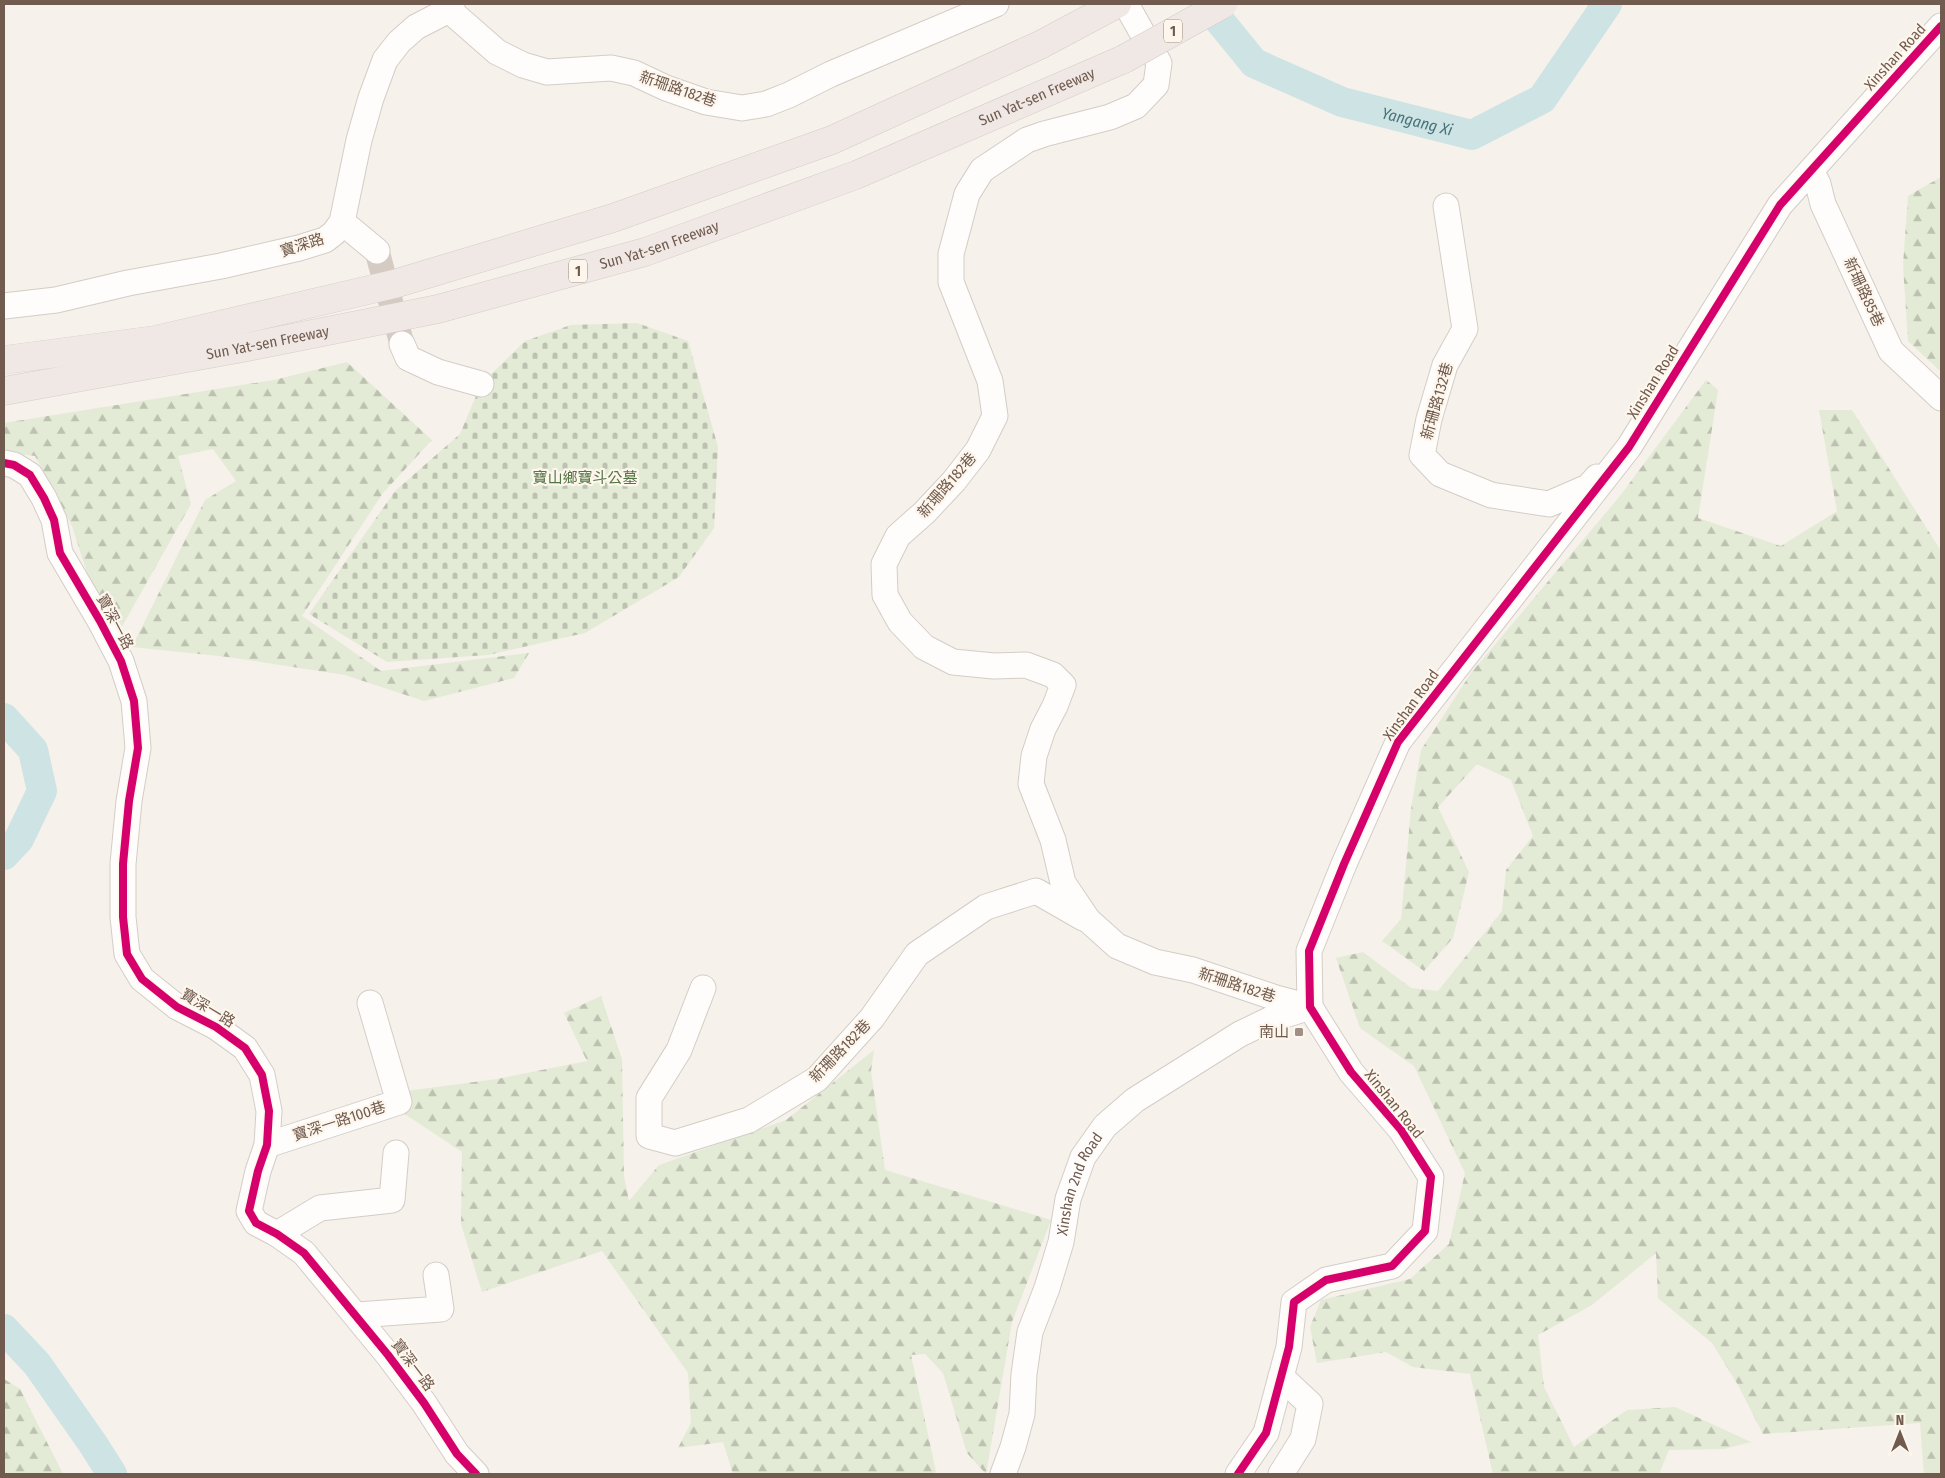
<svg xmlns="http://www.w3.org/2000/svg" width="1945" height="1478" font-family="'Fira Sans Condensed','Noto Sans TC',sans-serif">
<style>
.forest{fill:url(#forest-firs)}
.cemetery{fill:url(#cemetery-stones)}
.lines{fill:none;stroke-linecap:round;stroke-linejoin:round}
.river{stroke:#cee3e4;stroke-width:30}
.minor-tunnel{stroke:#d5cbc3;stroke-width:25;stroke-dasharray:25 12;stroke-linecap:butt}
.minor-casing{stroke:#d3cdc6;stroke-width:27}
.highway-casing{stroke:#d4ccc7;stroke-width:29}
.minor{stroke:#fefdfc;stroke-width:25}
.highway{stroke:#efe8e5;stroke-width:28}
.highway-bridge-casing{stroke:#d4ccc7;stroke-width:29;stroke-linecap:butt}
.highway-bridge{stroke:#efe8e5;stroke-width:28}
.cycleway-casing{stroke:#fdf6ec;stroke-width:11}
.cycleway{stroke:#d6006c;stroke-width:8}
.poi-dot{fill:#a08f85;stroke:#fdf6ec;stroke-width:2}
.labels{text-anchor:middle;stroke-width:4.5;stroke-linejoin:round;paint-order:stroke}
.shield{fill:#fdf6ec;stroke:#9b897d;stroke-width:1}
.shield-label{font-size:14px;font-weight:bold;fill:#715a4e}
.street-label{font-size:15px;fill:#715a4e;stroke:#fdf6ec}
.park-label{font-size:15px;fill:#557647;stroke:#fdf6ec}
.poi-label{font-size:15px;fill:#715a4e;stroke:#fdf6ec;text-anchor:end}
.water-label{font-size:16px;font-style:italic;fill:#47737b;stroke:#fdf6ec}
</style>
<defs>
<pattern id="forest-firs" width="22" height="20" patternUnits="userSpaceOnUse" patternTransform="scale(1.25)"><rect width="22" height="20" fill="#e3ebd6"/><path d="M5 1l3.5 6h-7zM16 11l3.5 6h-7z" fill="#bcc1b0"/></pattern>
<pattern id="cemetery-stones" width="16" height="16" patternUnits="userSpaceOnUse" patternTransform="scale(1.25)"><rect width="16" height="16" fill="#e3ebd6"/><path d="M2 7V4a2 2 0 0 1 4 0v3zM10 15v-3a2 2 0 0 1 4 0v3z" fill="#bcc1b0"/></pattern>
</defs>
<rect width="100%" height="100%" fill="#f6f1ea"/>
<g class="forest">
<polygon points="1941,177 1941,372 1908,341 1903,265 1908,196"/>
<polygon points="347,362 432,440 383,493 302,616 381,671 529,653 514,678 424,701 345,675 228,657 132,647 205,500 236,481 213,449 178,456 191,504 120,630 93,592 72,526 35,456 4,452 4,423 274,380"/>
<polygon points="1706,380 1718,390 1698,518 1781,546 1837,511 1819,410 1852,410 1941,551 1941,1474 1924,1474 1920,1423 1763,1434 1738,1385 1712,1343 1658,1298 1656,1253 1592,1305 1538,1335 1544,1387 1574,1447 1627,1410 1675,1407 1751,1442 1724,1449 1669,1450 1659,1474 1493,1474 1470,1374 1413,1367 1386,1352 1317,1363 1310,1327 1321,1300 1410,1279 1449,1244 1465,1173 1414,1066 1360,1028 1336,958 1363,952 1411,988 1438,991 1502,911 1506,870 1533,836 1511,780 1477,764 1438,807 1469,872 1453,938 1424,971 1382,941 1401,919 1411,809 1421,750 1471,673 1620,496"/>
<polygon points="601,996 622,1059 624,1176 629,1201 659,1165 786,1120 874,1050 871,1071 885,1170 1051,1220 1012,1322 986,1474 967,1453 943,1373 925,1354 911,1355 936,1472 931,1474 733,1474 723,1442 678,1448 691,1423 688,1373 602,1251 482,1292 461,1224 462,1152 376,1095 497,1079 587,1061 564,1013"/>
<polygon points="4,1379 20,1389 63,1474 4,1474"/>
</g>
<polygon class="cemetery" points="637,323 688,341 718,447 714,528 679,577 585,633 488,655 387,662 309,614 395,491 460,434 481,384 525,341 571,325"/>
<g class="lines">
<g class="river">
<path id="s1" d="M1206 4 1254 63 1342 102 1472 135 1542 99 1607 4"/>
<polyline points="4,718 33,750 42,791 19,839 4,855"/>
<polyline points="4,1329 37,1364 93,1444 112,1474"/>
</g>
<polyline class="minor-tunnel" points="377,251 402,344"/>
<g class="minor-casing">
<g id="minor">
<polyline points="1126,4 1159,63 1156,85 1136,106 1110,117 1044,134 1027,140 982,170 967,194 951,254 951,282 990,381 995,416 978,450 954,481 924,513 898,536 884,564 885,595 900,622 924,647 953,662 994,666 1026,665 1053,675 1063,685 1055,706 1043,729 1034,756 1031,784 1053,840 1063,883 1088,920 1117,946 1155,962 1193,970 1276,998 1310,1007"/>
<polyline points="449,10 497,52 523,65 547,72 611,68 634,73 666,88 706,102 742,108 766,104 789,95 831,74 996,4"/>
<polyline points="1811,171 1818,184 1823,204 1891,351 1941,398"/>
<polyline points="1446,206 1465,329 1445,365 1429,419 1422,455 1440,474 1491,495 1549,504 1588,487 1597,477"/>
<polyline points="342,222 377,251"/>
<polyline points="4,306 56,300 128,283 221,266 299,248 325,240 334,233 342,222 359,140 371,98 385,60 399,42 416,27 449,10 452,4"/>
<polyline points="402,344 408,358 438,372 481,384"/>
<polyline points="4,463 14,465 30,475 44,498 54,520 60,553 100,621 121,661 134,701 138,748 129,801 123,864 123,917 127,954 142,979 177,1007 216,1027 245,1048 262,1075 269,1111 267,1145 258,1171 249,1211 256,1223 277,1234 304,1253 388,1355 424,1403 457,1454 476,1474"/>
<polyline points="703,988 679,1050 649,1098 649,1136 675,1143 749,1120 817,1079 872,1018 917,954 986,907 1036,891 1083,918"/>
<polyline points="267,1145 399,1102 370,1003"/>
<polyline points="277,1234 320,1208 392,1200 396,1153"/>
<polyline points="357,1315 441,1309 436,1275"/>
<polyline points="1281,1377 1310,1404 1303,1439 1281,1474"/>
<path id="s2" d="M1003 1474 1013 1447 1022 1414 1024 1374 1030 1332 1047 1288 1061 1242 1068 1199 1083 1157 1105 1126 1135 1100 1240 1034 1269 1020 1310 1007"/>
<polyline points="1238,1474 1266,1433 1289,1347 1294,1302 1326,1280 1392,1266 1425,1231 1431,1177 1401,1130 1351,1072 1310,1007 1309,951 1344,864 1398,742 1629,447 1780,205 1941,26"/>
</g>
</g>
<g class="highway-casing">
<g id="highway">
<polyline points="4,360 155,340 394,284 613,218 832,140 1040,45 1117,4"/>
<path id="s3" d="M4 391 237 349 438 309 645 252 856 175 1124 59"/>
</g>
</g>
<use href="#minor" class="minor"/>
<use href="#highway" class="highway"/>
<g class="highway-bridge-casing">
<polyline id="highway-bridge" points="1124,59 1223,4"/>
</g>
<use href="#highway-bridge" class="highway-bridge"/>
<g class="cycleway-casing">
<g id="cycleway">
<polyline points="4,463 14,465 30,475 44,498 54,520 60,553 100,621 121,661 134,701 138,748 129,801 123,864 123,917 127,954 142,979 177,1007 216,1027 245,1048 262,1075 269,1111 267,1145 258,1171 249,1211 256,1223 277,1234 304,1253 388,1355 424,1403 457,1454 476,1474"/>
<polyline points="1238,1474 1266,1433 1289,1347 1294,1302 1326,1280 1392,1266 1425,1231 1431,1177 1401,1130 1351,1072 1310,1007 1309,951 1344,864 1398,742 1629,447 1780,205 1941,26"/>
</g>
</g>
<use href="#cycleway" class="cycleway"/>
</g>
<rect class="poi-dot" x="1294" y="1027" width="10" height="10" rx="2.5"/>
<g class="labels">
<g class="shield">
<rect x="1164" y="19.5" width="18" height="23" rx="4"/>
<rect x="569" y="259.5" width="18" height="23" rx="4"/>
</g>
<g class="shield-label">
<text x="1173" y="36">1</text>
<text x="578" y="276">1</text>
</g>
<g class="street-label">
<text transform="translate(1895 57) rotate(-48)" y="5">Xinshan Road</text>
<text transform="translate(678 89) rotate(19)" y="5">新珊路182巷</text>
<text dy="5" stroke="none"><textPath href="#s3" startOffset="1078">Sun Yat-sen Freeway</textPath></text>
<text dy="5" stroke="none"><textPath href="#s3" startOffset="672">Sun Yat-sen Freeway</textPath></text>
<text transform="translate(302 245) rotate(-18)" y="5">寶深路</text>
<text transform="translate(1864 292) rotate(65)" y="5">新珊路85巷</text>
<text dy="5" stroke="none"><textPath href="#s3" startOffset="268">Sun Yat-sen Freeway</textPath></text>
<text transform="translate(1653 382) rotate(-58)" y="5">Xinshan Road</text>
<text transform="translate(1437 401) rotate(-74)" y="5">新珊路132巷</text>
<text transform="translate(947 485) rotate(-49)" y="5">新珊路182巷</text>
<text transform="translate(115 622) rotate(62)" y="5">寶深一路</text>
<text transform="translate(1411 705) rotate(-54)" y="5">Xinshan Road</text>
<text transform="translate(1237 985) rotate(18)" y="5">新珊路182巷</text>
<text transform="translate(208 1008) rotate(31)" y="5">寶深一路</text>
<text transform="translate(840 1051) rotate(-46)" y="5">新珊路182巷</text>
<text transform="translate(1394 1104) rotate(51)" y="5">Xinshan Road</text>
<text transform="translate(339 1121) rotate(-18)" y="5">寶深一路100巷</text>
<text dy="5" stroke="none"><textPath href="#s2" startOffset="302">Xinshan 2nd Road</textPath></text>
<text transform="translate(413 1365) rotate(53)" y="5">寶深一路</text>
</g>
<g class="park-label">
<text x="585" y="483">寶山鄉寶斗公墓</text>
</g>
<g class="poi-label">
<text x="1289" y="1037">南山</text>
</g>
<g class="water-label">
<text dy="6" stroke="none"><textPath href="#s1" startOffset="250">Yangang Xi</textPath></text>
</g>
</g>
<rect width="1945" height="1478" fill="none" stroke="#715a4e" stroke-width="10"/>
<g transform="translate(1900 1433)" stroke="#fdf6ec" stroke-width="4" paint-order="stroke">
<path d="M0-4L9 19L0 12L-9 19Z" fill="#715a4e"/>
<text y="-8" font-size="14" font-weight="bold" text-anchor="middle" fill="#715a4e">N</text>
</g>
</svg>
